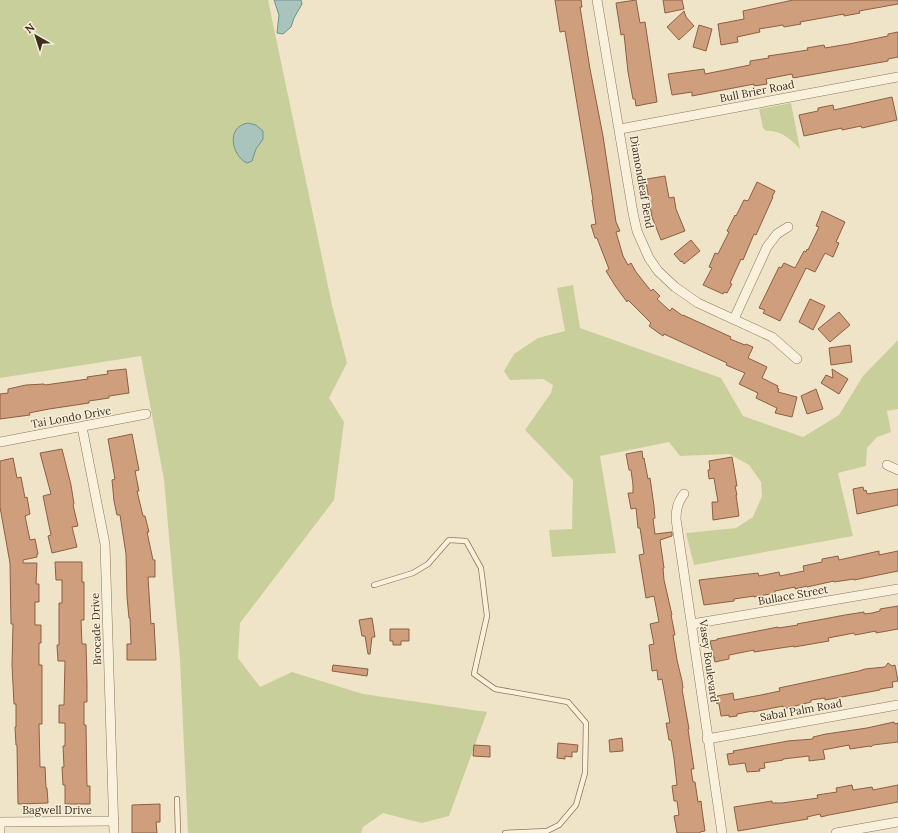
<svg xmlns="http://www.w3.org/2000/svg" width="898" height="833" font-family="Lora,serif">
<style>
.green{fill:#c9cf9b}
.water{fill:#a9c4bc;stroke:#6f938a}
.building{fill:#cf9f7d;stroke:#8d5f41}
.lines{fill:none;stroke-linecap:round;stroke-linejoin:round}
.lane-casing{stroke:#8d765c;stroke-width:6}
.street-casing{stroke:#8d765c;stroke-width:10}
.lane{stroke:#faf1dc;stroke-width:4.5}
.street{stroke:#faf1dc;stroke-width:9}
.labels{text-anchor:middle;stroke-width:3;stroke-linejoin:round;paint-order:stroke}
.street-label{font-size:11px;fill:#3d2e20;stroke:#f7eed8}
</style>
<rect width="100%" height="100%" fill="#f0e4c8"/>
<g class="green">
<polygon points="0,0 268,0 332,305 347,363 329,398 344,422 334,500 240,623 238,658 260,687 292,672 363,694 487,712 449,816 422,823 383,813 363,827 361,833 188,833 180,660 164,480 141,356 0,378"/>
<path d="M791 103 800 149C792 140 779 129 766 131L763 128 759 109Z"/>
<polygon points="573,285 580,328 721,378 743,416 803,437 839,415 863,376 898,340 898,409 887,411 891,432 877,437 867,448 866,466 838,473 853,536 694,565 686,533 736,528 753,517 762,496 761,482 749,465 729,454 680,456 669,442 600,456 616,553 552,557 549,530 572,529 573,480 525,430 551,393 553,385 543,379 510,380 504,371 514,354 538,338 565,331 557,288"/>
</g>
<g class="water">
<polygon points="274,0 301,0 302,4 294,18 291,27 283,34 277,33 279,15"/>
<path d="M248 123 256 125 263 131V139L256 149 252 161 247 163C232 156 225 127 248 123Z"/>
</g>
<g class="building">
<polygon points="555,0 581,0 582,7 580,7 590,69 603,136 616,222 620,231 616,232 623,256 628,265 631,263 636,272 651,291 653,289 660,296 657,299 670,311 672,308 683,316 683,315 731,337 730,339 745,345 746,344 753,347 748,358 767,367 762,378 778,386 777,388 779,389 778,392 797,397 792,417 775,413 777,408 756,398 758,393 739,384 745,373 726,365 727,363 664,334 663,336 649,326 651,323 628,300 627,302 616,287 606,271 609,269 597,238 595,238 591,225 596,224 592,200 593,200 565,31 560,32"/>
<polygon points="636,0 640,23 645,22 657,102 636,106 635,99 633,99 628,72 624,34 621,35 616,3"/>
<polygon points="663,0 682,0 684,9 665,13"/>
<polygon points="793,0 898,0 898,4 859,11 860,13 844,16 844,14 800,22 801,24 784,27 783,25 759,29 760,32 737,37 738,42 721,45 718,24 744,19 743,11"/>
<polygon points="684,11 686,17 694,26 679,40 667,27"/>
<polygon points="699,25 712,29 706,51 693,47"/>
<polygon points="898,32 898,57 888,59 888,61 793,78 792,74 766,79 767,84 754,86 754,84 692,96 692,92 672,95 668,74 704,69 705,74 750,65 750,61 769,58 768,56 808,50 807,48 824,45 825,48 849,44 888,36 888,34"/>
<polygon points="892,97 897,120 862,128 861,126 842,130 842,128 804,136 799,115 818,111 818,108 833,105 834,110"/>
<polygon points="665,176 669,198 674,197 676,209 685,231 661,240 652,217 646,182 648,181 647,179"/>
<polygon points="757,182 775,191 772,197 773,197 756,235 754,234 743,260 741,259 730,283 732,284 727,293 724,292 723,294 703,285 712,268 709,267 715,253 718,254 729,232 727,231 735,215 736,216 744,200 748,201"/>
<polygon points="822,211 845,222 836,242 839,243 833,257 825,253 815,272 806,268 780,321 763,313 765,310 759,308 779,267 781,268 784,263 795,268 804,251 806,252 807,249 808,250 819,227 816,226"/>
<polygon points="691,240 700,251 684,264 682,261 681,262 674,254"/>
<polygon points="810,299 825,306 813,330 799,322"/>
<polygon points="839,312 850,325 830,342 818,329"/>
<polygon points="850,345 852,362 831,365 829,348"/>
<polygon points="126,369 129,393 109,396 109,398 89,401 89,403 49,409 29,413 30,415 0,419 0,394 8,393 8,389 26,385 44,384 45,385 88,379 87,377 108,374 107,371"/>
<polygon points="832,369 848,379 839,394 821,383 826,375 833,378"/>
<polygon points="816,389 823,409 807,414 801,396"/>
<polygon points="132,434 139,470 135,471 139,491 137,491 143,516 145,516 149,532 147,532 153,560 155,560 155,577 148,577 151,624 154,623 156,660 127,660 127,644 131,644 130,618 129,618 127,597 126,554 120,515 117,515 114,501 112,480 115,479 108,439"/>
<polygon points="62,449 71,485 74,504 73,505 78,526 72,527 77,547 52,553 48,536 51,535 43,496 51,494 40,453"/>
<polygon points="642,451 643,459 644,458 648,479 650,478 654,506 655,518 653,519 655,534 672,532 672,536 660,540 664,568 663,568 664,580 672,615 671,615 675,635 673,635 677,660 682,681 683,688 682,689 689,729 688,729 694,769 691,769 693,782 695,782 698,802 701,801 702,810 705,831 700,832 700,833 677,833 674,816 679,815 677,801 674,801 672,786 677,785 674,758 671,740 669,740 666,723 670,723 662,679 658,680 657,670 652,671 649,645 654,644 650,624 659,622 654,596 646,598 639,555 644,554 640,528 638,528 636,508 631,509 628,493 633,493 633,485 631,470 629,470 626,454"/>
<polygon points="732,457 737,486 735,486 737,495 736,495 739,516 713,520 712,502 718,502 714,478 709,479 708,470 710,470 709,461"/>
<polygon points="13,458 17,478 21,477 25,498 27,497 30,514 25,516 30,540 35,539 38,554 37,554 37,557 23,560 23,563 37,563 36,584 39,584 39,602 35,602 35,625 41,625 41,643 39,643 39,665 42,665 42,724 39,724 40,767 45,767 46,788 47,788 48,803 18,804 17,745 16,745 15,727 16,727 16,704 14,704 12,665 13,624 11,624 10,563 0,507 0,461"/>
<polygon points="863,487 864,491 866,490 867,494 898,489 898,505 857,514 853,489"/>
<polygon points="879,551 879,555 898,551 898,571 854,580 854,579 834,582 834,581 807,587 807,586 795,589 795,587 775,591 775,593 754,597 754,596 734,599 734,601 704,605 699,580 758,573 759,576 779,572 780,576 804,571 803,566 822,562 822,559 838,556 839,560"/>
<polygon points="55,562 82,562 82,582 84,582 84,620 81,620 82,644 86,644 87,684 87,702 84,702 84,725 86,725 87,786 90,786 90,804 65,804 65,785 63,785 62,767 64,767 63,746 65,746 65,723 59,723 59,705 64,705 65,661 58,661 57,645 59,645 59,603 62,603 62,580 56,580"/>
<polygon points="898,606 898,629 876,633 876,631 855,635 854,633 828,638 829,641 794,647 794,646 754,652 754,650 729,655 729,659 715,662 710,641 717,640 717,639 778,627 778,628 798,625 797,624 845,615 864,612 864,614 872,613 880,611 880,609"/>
<polygon points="372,618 375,637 372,637 370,654 368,654 365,636 362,636 359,620"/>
<polygon points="390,629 409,629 409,641 401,641 401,645 393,645 393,641 390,641"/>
<polygon points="888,663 892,666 895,665 898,681 892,682 893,687 880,689 880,690 825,700 825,698 811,700 811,702 783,709 783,706 753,712 753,711 737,714 737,716 729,717 729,715 721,716 719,704 716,703 718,701 717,696 733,693 734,700 761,695 780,691 779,688 859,671 865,669 885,667"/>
<polygon points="333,665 368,669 367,676 332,671"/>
<polygon points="894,722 895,724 898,723 898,742 873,745 871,747 870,746 850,749 849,745 823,750 825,759 809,761 809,756 783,759 783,760 764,763 765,768 759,769 760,771 747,772 745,763 729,765 727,754 734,753 733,751 788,741 813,739 813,737 826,734 867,728"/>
<polygon points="622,738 623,751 610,752 609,740"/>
<polygon points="558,743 578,745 577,752 572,752 572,757 565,756 565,759 557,758"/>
<polygon points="474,745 490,746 490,757 473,756"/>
<polygon points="852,785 853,790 872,787 873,790 898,785 898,802 829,815 821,817 820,814 807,817 808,819 796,821 738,831 734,807 772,801 772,803 782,803 818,798 817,795 837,792 836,788"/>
<polygon points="160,804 160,822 156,822 157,833 132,833 132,805"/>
</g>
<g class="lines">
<g class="lane-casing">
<g id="lane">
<polyline points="374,585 413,573 428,564 449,540 466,541 481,568 487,616 474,674 495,689 568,702 586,723 585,773 576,805 559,825 547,831 505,833"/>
<polyline points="177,799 178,833"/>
</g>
</g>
<g class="street-casing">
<g id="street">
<polyline points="597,0 633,213 637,231 649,258 658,271 675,287 698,303 772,337 797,359"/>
<polyline points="620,129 898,77"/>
<polyline points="734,319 767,247 777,234 788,227"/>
<polyline points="82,427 105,544 114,833"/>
<polyline points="0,442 146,414"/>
<polyline points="887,465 898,470"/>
<path d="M684 494C678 501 676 509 676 519 692 623 706 728 722 833"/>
<polyline points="692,624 898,589"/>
<polyline points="707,739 898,705"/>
<polyline points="0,822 114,821"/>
<polyline points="0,824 0,833"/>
<polyline points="836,833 898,822"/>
</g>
</g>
<use href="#lane" class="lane"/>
<use href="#street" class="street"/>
</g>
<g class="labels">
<g class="street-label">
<text transform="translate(757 91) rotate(-11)" y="4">Bull Brier Road</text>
<text transform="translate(642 182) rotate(80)" y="4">Diamondleaf Bend</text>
<text transform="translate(71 417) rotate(-10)" y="4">Tai Londo Drive</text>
<text transform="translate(793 595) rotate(-10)" y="4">Bullace Street</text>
<text transform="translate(96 629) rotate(-92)" y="4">Brocade Drive</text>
<text transform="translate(709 661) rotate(82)" y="4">Vasey Boulevard</text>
<text transform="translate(801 710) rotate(-10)" y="4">Sabal Palm Road</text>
<text x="57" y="814">Bagwell Drive</text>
</g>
</g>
<g transform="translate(36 36) rotate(321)" stroke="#f7eed8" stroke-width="3" paint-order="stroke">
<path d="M0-3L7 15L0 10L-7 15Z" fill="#3d2e20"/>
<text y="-6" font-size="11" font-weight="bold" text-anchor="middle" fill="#3d2e20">N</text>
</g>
</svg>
